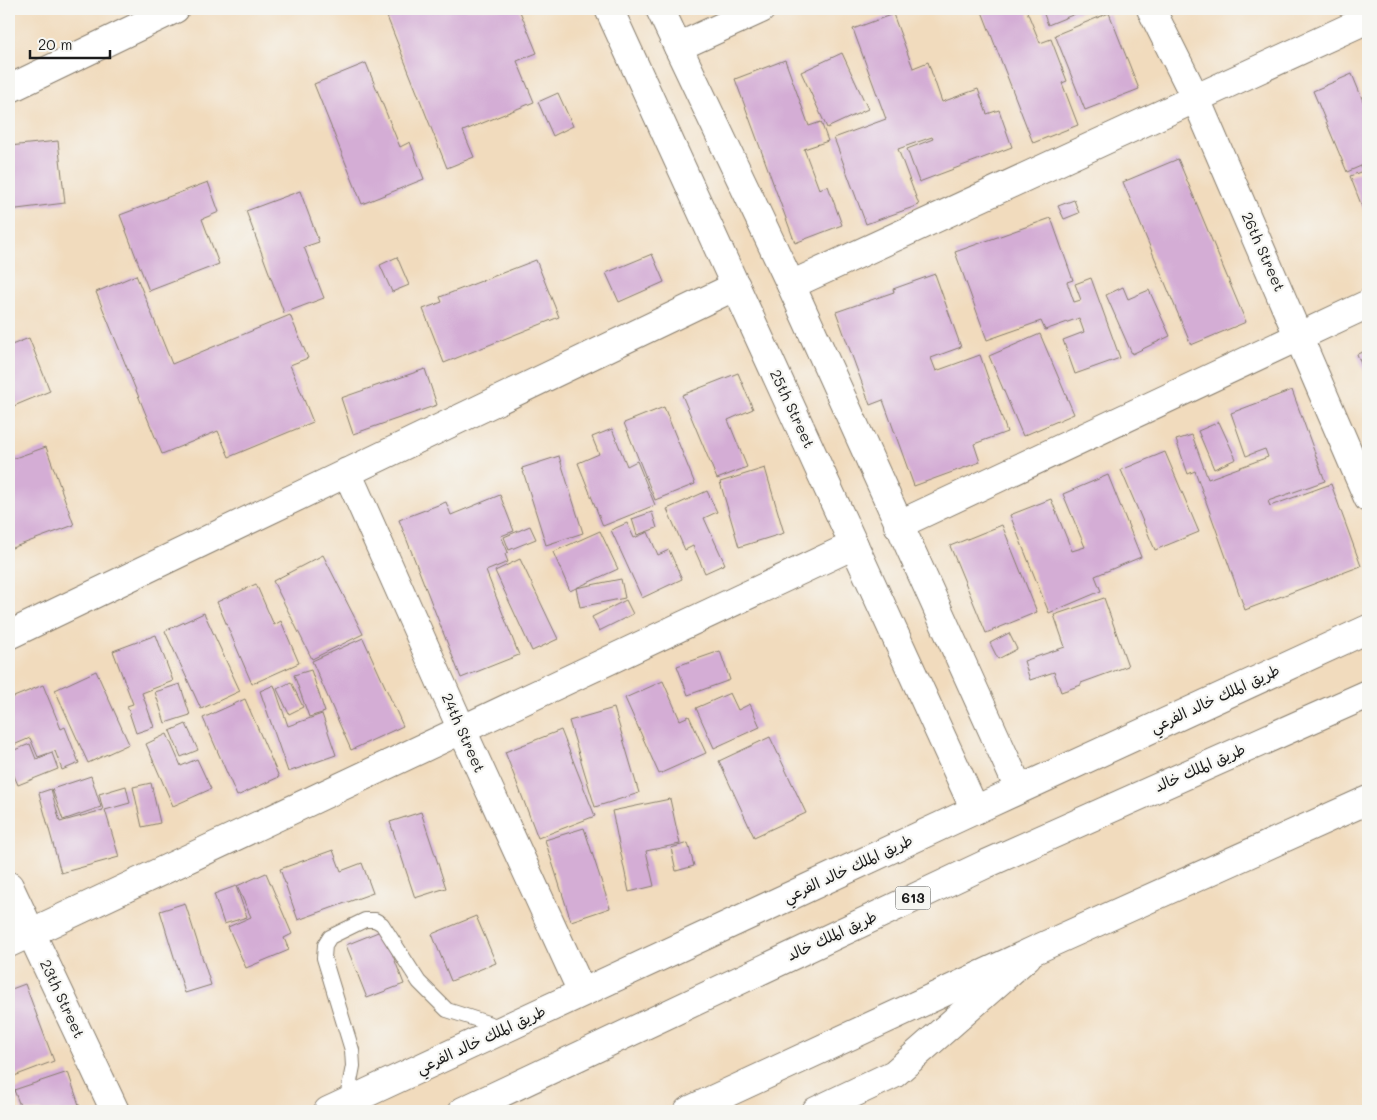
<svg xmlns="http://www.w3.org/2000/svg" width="1377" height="1120" font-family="Mali,'Playpen Sans Arabic',sans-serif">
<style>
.building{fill:#d4add5}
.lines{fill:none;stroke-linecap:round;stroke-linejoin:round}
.lane-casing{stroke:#867c6c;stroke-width:16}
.street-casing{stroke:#867c6c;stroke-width:30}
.secondary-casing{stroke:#867c6c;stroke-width:30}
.highway-casing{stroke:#867c6c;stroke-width:30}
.lane{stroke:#fff;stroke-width:14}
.street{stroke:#fff;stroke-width:28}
.secondary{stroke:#fff;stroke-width:28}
.highway{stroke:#fff;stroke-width:28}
.labels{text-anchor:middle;stroke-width:4.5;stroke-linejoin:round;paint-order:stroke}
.shield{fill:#f6f6f2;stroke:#5d5d5c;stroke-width:1}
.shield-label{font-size:14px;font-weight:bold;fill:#1c1c1c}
.street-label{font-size:15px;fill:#1c1c1c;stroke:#f6f6f2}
</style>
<rect width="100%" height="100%" fill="#f6f6f2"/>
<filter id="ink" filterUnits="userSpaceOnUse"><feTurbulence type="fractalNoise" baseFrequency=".02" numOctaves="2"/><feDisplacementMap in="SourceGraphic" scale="10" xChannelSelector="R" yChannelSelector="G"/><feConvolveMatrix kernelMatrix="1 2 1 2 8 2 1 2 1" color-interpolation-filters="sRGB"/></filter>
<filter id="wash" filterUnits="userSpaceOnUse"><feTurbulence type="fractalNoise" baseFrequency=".0096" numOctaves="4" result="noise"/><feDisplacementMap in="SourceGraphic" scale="20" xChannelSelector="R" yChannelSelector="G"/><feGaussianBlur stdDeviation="1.12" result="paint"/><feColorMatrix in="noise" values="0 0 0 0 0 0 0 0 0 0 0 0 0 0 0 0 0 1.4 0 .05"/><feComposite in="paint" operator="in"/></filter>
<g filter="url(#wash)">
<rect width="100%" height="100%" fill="#f1dbbd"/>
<g id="blocks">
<g class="building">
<polygon points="384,9 519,9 537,53 517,61 534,102 463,131 474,157 447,168"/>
<polygon points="981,9 1026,9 1040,43 1051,39 1067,81 1062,83 1078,125 1033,143"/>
<polygon points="1042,9 1087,9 1048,25"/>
<polygon points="1109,13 1139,89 1085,110 1055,35"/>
<polygon points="893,14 913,68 928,62 942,102 978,89 987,114 999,110 1012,147 919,182 907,149 933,139 932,137 898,149 919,205 866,224 834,138 886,119 853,29"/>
<polygon points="842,53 868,109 827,128 801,72"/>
<polygon points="785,60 809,126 821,122 828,141 804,149 819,189 828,186 842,225 795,243 735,79"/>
<polygon points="366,63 400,147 410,142 424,179 362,204 314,84"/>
<polygon points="1352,74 1368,113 1368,163 1347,172 1313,91"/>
<polygon points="558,93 573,126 553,136 538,102"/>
<polygon points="58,141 65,203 9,210 9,146"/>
<polygon points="1178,159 1246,322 1191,345 1123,182"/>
<polygon points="1368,169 1368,222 1350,176"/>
<polygon points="208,182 219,212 202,219 219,264 149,291 120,215"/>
<polygon points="300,191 319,242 304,247 324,298 284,313 246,211"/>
<polygon points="1074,200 1079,213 1064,219 1058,206"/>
<polygon points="1051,218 1073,280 1067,282 1074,302 1081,300 1075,284 1091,278 1120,358 1075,374 1063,340 1084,332 1079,318 1045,330 1041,321 987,340 955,252"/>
<polygon points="652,254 664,282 619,302 606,273"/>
<polygon points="397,257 409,285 392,292 380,265"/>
<polygon points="536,260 559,317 444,363 423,309 442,302 440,297"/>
<polygon points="935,274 961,347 931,358 936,371 980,355 1007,432 974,444 980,462 914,486 883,400 870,405 836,312 894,292 893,289"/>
<polygon points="136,275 172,364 290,315 308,358 290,365 313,422 229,457 218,431 162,454 96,292"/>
<polygon points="1123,287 1128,299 1149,290 1170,336 1132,354 1106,295"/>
<polygon points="1040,334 1074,414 1023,436 989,356"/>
<polygon points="29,338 50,391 9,408 9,346"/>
<polygon points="1368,350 1368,381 1357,354"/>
<polygon points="425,369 437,405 353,434 341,398"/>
<polygon points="738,373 753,409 728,420 747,467 717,479 682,395"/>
<polygon points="1292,390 1325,481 1268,501 1270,506 1331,484 1361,566 1245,610 1195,471 1188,474 1176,440 1192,435 1208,479 1268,457 1265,449 1246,456 1231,413"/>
<polygon points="664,407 695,484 655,500 624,423"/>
<polygon points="1219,422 1236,459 1214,469 1198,431"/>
<polygon points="612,429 627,466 637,461 655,505 603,526 578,463 599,454 592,437"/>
<polygon points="46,447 74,525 9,549 9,460"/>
<polygon points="1165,452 1199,532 1155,550 1121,470"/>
<polygon points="559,456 583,533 546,545 522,468"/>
<polygon points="765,468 784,533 739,547 720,482"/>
<polygon points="1108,475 1141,557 1095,576 1101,591 1049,613 1010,515 1051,499 1072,551 1085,547 1063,494"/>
<polygon points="707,491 717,512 704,518 725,564 705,573 693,546 685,550 667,509"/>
<polygon points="500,495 514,531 501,536 508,552 505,554 508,562 486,571 519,655 461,678 399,520 446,502 451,515"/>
<polygon points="652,512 657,528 637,535 632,519"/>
<polygon points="627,523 634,538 648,532 658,555 669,550 682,579 642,598 611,530"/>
<polygon points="1002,525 1037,612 986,633 950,546"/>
<polygon points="530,526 536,539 509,550 504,537"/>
<polygon points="600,531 618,569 576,588 621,579 625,598 580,607 576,588 570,591 553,552"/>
<polygon points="323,555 363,634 312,659 273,581"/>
<polygon points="520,559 558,639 532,651 495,571"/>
<polygon points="256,584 274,625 281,621 299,663 252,684 217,602"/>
<polygon points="1104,598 1128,666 1081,683 1081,685 1061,692 1054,672 1030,680 1024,661 1065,647 1054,615"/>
<polygon points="626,600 633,614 599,631 592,617"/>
<polygon points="204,613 240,691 201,709 165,631"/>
<polygon points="1009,633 1017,649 998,659 990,643"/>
<polygon points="156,635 173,681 142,693 154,727 136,733 127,706 133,704 113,651"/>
<polygon points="363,638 403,726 351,750 312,661"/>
<polygon points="720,651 730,680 688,695 677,666"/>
<polygon points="311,670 325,712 309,717 294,675"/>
<polygon points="96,671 129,744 88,763 55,690"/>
<polygon points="663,681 680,720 689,716 706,753 659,774 625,698"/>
<polygon points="291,682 303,707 289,714 277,689"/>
<polygon points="180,684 190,715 165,723 155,692"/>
<polygon points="43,685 61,729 65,727 79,763 62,770 55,751 38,757 30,738 9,747 9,699"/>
<polygon points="274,685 288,726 322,714 336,755 288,772 260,691"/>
<polygon points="730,693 738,710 750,704 760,727 714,748 696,708"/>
<polygon points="245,699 279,777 237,796 203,718"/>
<polygon points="614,708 639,793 595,807 569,721"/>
<polygon points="186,724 198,750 181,757 170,731"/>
<polygon points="561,730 595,816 538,838 505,752"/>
<polygon points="167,734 181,766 197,759 211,789 173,806 146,744"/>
<polygon points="770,737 806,813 754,837 719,761"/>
<polygon points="30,744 36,759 52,753 58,769 18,785 9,764 9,752"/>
<polygon points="91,776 101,807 63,820 52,789"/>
<polygon points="151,783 160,823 142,827 133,787"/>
<polygon points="126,786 130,803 105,810 119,857 61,873 39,793 51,789 60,822 103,810 99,794"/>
<polygon points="670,799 680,844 646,851 654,886 629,892 612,811"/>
<polygon points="421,812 446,888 415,898 390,822"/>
<polygon points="584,828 610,908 571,921 545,840"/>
<polygon points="688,843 694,866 676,871 671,848"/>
<polygon points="333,850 341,871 362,863 373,893 298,920 280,869"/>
<polygon points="266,873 292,934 284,938 289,950 246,968 228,927 251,917 237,886"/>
<polygon points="236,886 247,917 224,924 214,894"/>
<polygon points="185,903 211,985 185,993 160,911"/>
<polygon points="476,916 496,963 451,981 432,934"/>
<polygon points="383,930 404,984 367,998 346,945"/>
<polygon points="25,984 54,1061 9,1078 9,990"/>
<polygon points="68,1072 81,1111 22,1111 14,1090"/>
</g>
</g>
</g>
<g filter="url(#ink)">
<use href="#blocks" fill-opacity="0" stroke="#867c6c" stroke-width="1"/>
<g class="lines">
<g class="lane-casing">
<polyline id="lane" points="346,1103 353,1066 352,1050 324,958 325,945 330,937 365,920 375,920 382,924 419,982 447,1010 503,1028"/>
</g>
<g class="street-casing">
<g id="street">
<polyline points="609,9 975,810"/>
<polyline points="660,9 791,285 1019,789"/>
<polyline points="1151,9 1196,99 1368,498"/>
<polyline points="678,47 761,9"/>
<polyline points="9,89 175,9"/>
<polyline points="791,285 1368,19"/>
<polyline points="347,472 462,730 582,992"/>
<polyline points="898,525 1368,304"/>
<polyline points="9,635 736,286"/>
<polyline points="9,886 115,1111"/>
<polyline points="9,943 854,545"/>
<polyline points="328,1111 975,810 1368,629"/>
</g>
</g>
<g class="secondary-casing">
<polyline id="secondary" points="816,1111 894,1074 1027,957"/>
</g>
<g class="highway-casing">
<g id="highway">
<polyline points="463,1111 986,864 1368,694"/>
<polyline points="688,1111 1035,950 1368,800"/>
</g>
</g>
<use href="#lane" class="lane"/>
<use href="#street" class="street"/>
<use href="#secondary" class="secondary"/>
<use href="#highway" class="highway"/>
</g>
</g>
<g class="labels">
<rect class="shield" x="895.5" y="886.5" width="35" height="23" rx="4"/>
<g class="shield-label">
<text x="913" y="903">613</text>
</g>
<g class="street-label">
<text transform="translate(1263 252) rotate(66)" y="5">26th Street</text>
<text transform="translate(792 409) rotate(65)" y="5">25th Street</text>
<text transform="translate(1215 699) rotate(-25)" y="5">طريق الملك خالد الفرعي</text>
<text transform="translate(463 733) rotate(66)" y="5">24th Street</text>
<text transform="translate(1200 768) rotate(-24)" y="5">طريق الملك خالد</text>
<text transform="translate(848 869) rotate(-25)" y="5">طريق الملك خالد الفرعي</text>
<text transform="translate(832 936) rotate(-25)" y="5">طريق الملك خالد</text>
<text transform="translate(62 999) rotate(65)" y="5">23th Street</text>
<text transform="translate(481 1040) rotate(-25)" y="5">طريق الملك خالد الفرعي</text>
</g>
</g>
<rect width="1377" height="1120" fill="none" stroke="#f6f6f2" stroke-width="30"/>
<path d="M30 50v8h80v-8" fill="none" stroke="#1c1c1c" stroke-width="2.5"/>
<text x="38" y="50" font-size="15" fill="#1c1c1c" stroke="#f6f6f2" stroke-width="4" paint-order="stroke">20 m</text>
</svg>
